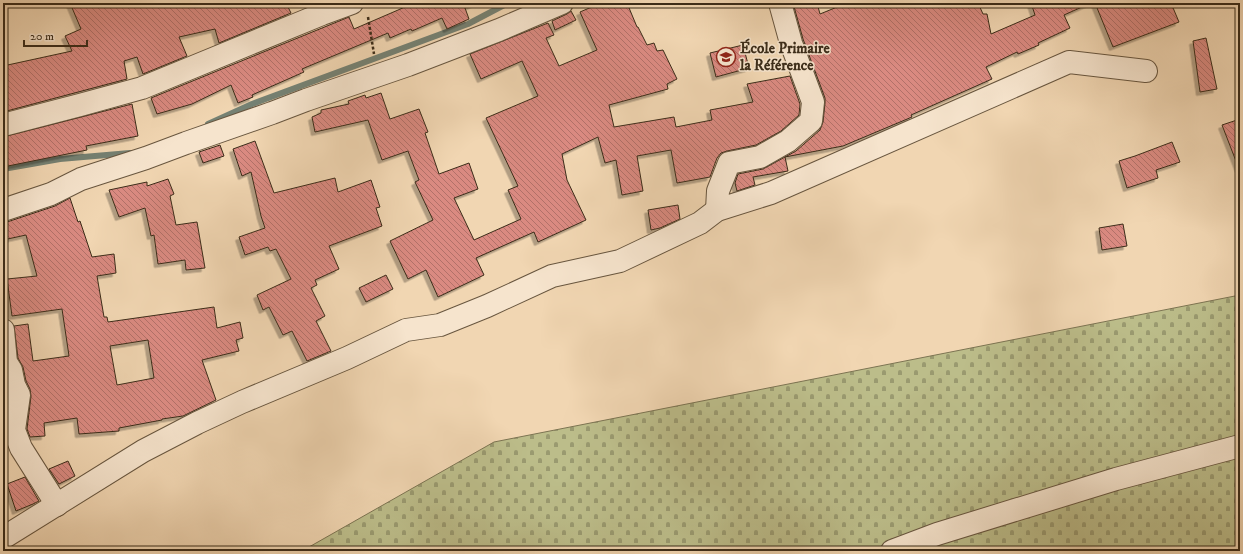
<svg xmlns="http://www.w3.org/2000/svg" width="1243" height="554" font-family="'IM FELL DW Pica',serif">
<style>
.cemetery{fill:url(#cemetery-stones);stroke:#7c7452}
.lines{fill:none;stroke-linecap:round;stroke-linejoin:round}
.stream{stroke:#758173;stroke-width:6}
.building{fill:url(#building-back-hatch);stroke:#3b2c19;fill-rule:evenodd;filter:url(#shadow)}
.minor-casing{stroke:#68563f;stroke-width:24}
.path{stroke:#3b2c19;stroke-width:2.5;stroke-dasharray:3 2;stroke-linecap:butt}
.minor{stroke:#f6e4cd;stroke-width:22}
.labels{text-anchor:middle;stroke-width:3;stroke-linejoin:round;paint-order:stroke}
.poi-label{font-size:15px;font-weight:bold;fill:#3b2c19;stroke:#f6e4cd;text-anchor:start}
</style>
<defs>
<pattern id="cemetery-stones" width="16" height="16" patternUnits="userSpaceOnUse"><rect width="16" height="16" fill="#bcbd8a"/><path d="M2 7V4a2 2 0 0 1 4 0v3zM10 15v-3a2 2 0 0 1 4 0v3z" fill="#9a9a70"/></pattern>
<pattern id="building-back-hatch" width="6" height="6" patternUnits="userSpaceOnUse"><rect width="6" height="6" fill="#da8a81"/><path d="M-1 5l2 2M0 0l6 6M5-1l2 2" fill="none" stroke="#b27169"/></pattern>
<filter id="shadow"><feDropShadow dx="-3.5" dy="3.5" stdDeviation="0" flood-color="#0004"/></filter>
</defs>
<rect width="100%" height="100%" fill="#f1d6b2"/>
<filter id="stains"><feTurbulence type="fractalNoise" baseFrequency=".005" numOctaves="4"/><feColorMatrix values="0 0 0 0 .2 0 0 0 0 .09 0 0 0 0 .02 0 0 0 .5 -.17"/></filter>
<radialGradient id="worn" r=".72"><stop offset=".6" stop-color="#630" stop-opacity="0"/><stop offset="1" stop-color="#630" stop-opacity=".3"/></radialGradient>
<polygon class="cemetery" points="1240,295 1240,551 302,551 494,442"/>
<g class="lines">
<g class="stream">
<polyline points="208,124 252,104 468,24 508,3"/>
<polyline points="3,169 60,159 130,153"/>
</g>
</g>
<g class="building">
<polygon points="70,3 286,3 291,13 219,43 215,29 179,37 187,56 143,74 137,57 124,61 127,79 3,112 3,66 72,51 65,36 81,29"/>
<polygon points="403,3 477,3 465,8 469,19 447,29 442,18 412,31 411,29 390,38 388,33 302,69 304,72 252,95 253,97 238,103 231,85 192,104 157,114 151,98 349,17 354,29 405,7"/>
<polygon points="601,3 627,3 637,27 638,27 647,45 654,43 657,51 663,50 677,79 667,84 668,89 609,105 614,127 674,117 676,127 712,120 710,110 753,102 747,84 790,76 800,104 799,115 781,131 756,145 727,151 721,153 717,158 710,177 677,183 671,150 637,156 643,191 622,195 616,160 605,163 598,137 562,154 567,180 586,220 538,242 534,232 476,258 484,275 438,297 426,270 408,279 390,241 433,220 415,182 419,180 408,151 382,160 368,120 315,132 312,117 321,113 321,110 349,104 348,101 365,95 366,98 381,93 390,119 419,109 428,132 425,133 439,174 469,163 478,189 454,198 474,240 521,219 508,190 518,186 486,118 538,96 522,61 481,79 470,54 548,23 554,35 546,38 559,66 597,50 580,12"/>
<polygon points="793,3 817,3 820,14 847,3 978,3 983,14 987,14 991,34 1035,15 1031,3 1091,3 1064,15 1070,28 1038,43 1039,45 1018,54 1017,52 986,67 992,79 911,115 912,117 843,146 785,157 796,151 820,130 823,122 825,103 825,98 803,39"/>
<polygon points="1095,3 1171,3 1179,22 1113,47"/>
<polygon points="571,11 576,20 555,30 552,21 567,14"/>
<polygon points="1206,38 1217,89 1200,92 1193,41"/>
<polygon points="743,45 749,68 716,77 710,53"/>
<polygon points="132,104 138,136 86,146 87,150 3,167 3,137"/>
<polygon points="1240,119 1240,169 1239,169 1222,125"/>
<polygon points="255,141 274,193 335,178 338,192 371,180 380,207 376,208 382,226 329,246 339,269 315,280 317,285 311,288 325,316 316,321 331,351 307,361 292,331 283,335 269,307 263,310 257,295 291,279 276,249 270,251 268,247 245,255 239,237 265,228 261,216 251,172 242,176 233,149"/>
<polygon points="1172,142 1180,162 1156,170 1158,178 1127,188 1119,161 1135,156"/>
<polygon points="220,145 224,156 203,163 199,152"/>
<polygon points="785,157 788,171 753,177 755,185 737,191 735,183 738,174 763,169"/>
<polygon points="168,179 174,194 170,196 176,225 197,222 205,268 186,270 185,260 158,264 154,235 151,236 145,208 119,217 109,190 147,182 147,186"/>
<path d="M70 198 78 222 80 221 92 257 114 254 116 273 97 276 104 317H107L108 322 214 307 217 328 240 322 243 338 236 340 239 351 202 360 216 400 183 416 162 419V420L119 428V431L79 434 77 418 44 423 45 436 30 437 27 429 31 396 30 389 26 381 23 367 18 358 14 326 28 324 33 361 69 356 62 309 12 316 7 279 37 276 26 235 3 240V222H7L55 206ZM148 340 154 378 117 385 110 346Z"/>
<polygon points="678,205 680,219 660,228 651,230 648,210"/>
<polygon points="1123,224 1127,246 1102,250 1099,228"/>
<polygon points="386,275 393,289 366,302 359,288"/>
<polygon points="68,461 75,476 59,484 49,469"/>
<polygon points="25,477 39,501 33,504 16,511 7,484"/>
</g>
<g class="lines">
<g class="minor-casing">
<g id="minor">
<polyline points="3,125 80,105 142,88 322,14 352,3"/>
<polyline points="3,210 51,194 81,179 146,158 186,143 272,113 306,100 408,65 499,30 562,3"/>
<polyline points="717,210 718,191 729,163 760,157 788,141 811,121 813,102 791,43 780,3"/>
<polyline points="3,330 6,362 11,370 14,385 19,395 14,430 21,448 57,505"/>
<polyline points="3,538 143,451 197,423 242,402 347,358 406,330 440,325 487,306 552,276 620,261 700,223 717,210 771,193 1069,62 1146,71"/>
<polyline points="892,551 937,534 1116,479 1240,446"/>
</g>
</g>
<polyline class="path" points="368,17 374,54"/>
<use href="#minor" class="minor"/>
</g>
<defs>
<g id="school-ring" transform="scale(1)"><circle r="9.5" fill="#f6e4cd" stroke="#8f2418" stroke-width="1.5"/><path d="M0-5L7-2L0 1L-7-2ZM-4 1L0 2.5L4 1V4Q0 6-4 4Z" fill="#8f2418"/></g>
</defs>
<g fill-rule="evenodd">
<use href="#school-ring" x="726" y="57"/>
</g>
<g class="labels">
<g class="poi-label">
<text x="740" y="53">École Primaire<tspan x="740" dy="17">la Référence</tspan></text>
</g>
</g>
<rect width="1243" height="554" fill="none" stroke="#f1d6b2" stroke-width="16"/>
<rect x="4" y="4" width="1235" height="546" fill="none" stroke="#3b2c19" stroke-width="2"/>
<rect x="8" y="8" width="1227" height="538" fill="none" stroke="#3b2c19"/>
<path d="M24 40v6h63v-6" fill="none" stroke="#3b2c19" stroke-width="2"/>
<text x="30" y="40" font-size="12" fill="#3b2c19" stroke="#f6e4cd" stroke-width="3" paint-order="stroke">20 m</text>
<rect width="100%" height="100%" filter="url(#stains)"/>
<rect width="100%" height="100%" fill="url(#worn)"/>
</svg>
